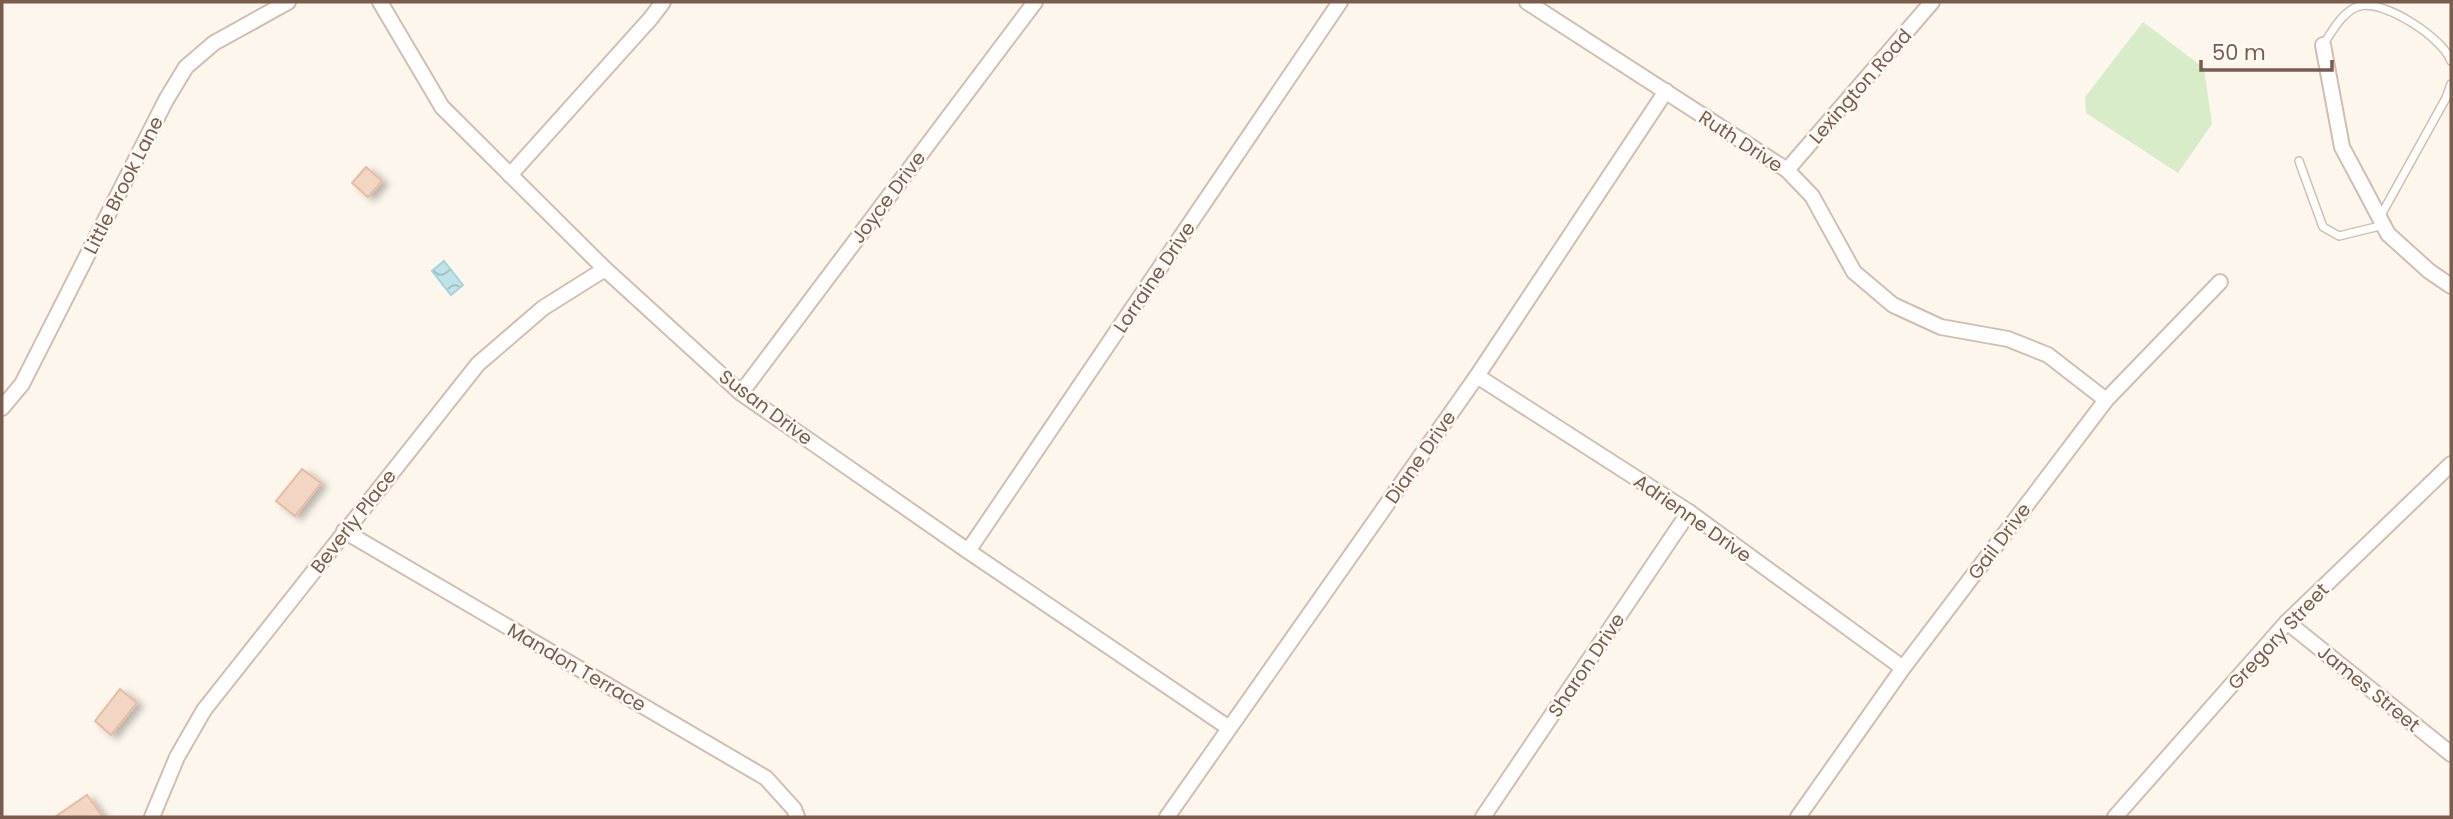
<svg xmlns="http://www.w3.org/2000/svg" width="2453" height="819" font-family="Poppins,sans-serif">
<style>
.grass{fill:#d8ecc9}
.water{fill:url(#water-waves);stroke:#a5d3da;stroke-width:2}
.building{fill:#f3d5c3;stroke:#e6bba3;stroke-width:2;filter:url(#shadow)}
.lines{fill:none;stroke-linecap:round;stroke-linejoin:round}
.lane-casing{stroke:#d1beb0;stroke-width:10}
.street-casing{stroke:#d1beb0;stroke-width:18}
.lane{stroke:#fff;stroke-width:7}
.street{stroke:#fff;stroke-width:14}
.labels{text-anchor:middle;stroke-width:5;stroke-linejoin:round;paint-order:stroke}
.street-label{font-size:19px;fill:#7a5c4d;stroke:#fffaf3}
</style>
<defs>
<pattern id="water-waves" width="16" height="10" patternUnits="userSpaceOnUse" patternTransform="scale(1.75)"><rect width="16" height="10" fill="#bfe3e8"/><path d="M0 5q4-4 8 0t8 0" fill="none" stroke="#a0bbbe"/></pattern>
<filter id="shadow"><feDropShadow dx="6" dy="3.5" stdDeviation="3.5" flood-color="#0004"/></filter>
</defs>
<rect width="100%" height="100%" fill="#fdf6ec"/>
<polygon class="grass" points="2143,22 2204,68 2212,124 2178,173 2086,113 2085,97"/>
<polygon class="water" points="444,261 463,285 451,295 432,271"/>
<g class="building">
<polygon points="366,167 382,181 368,197 352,183"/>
<polygon points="302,469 321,483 295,516 276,501"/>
<polygon points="120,689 137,703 111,735 95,721"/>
<polygon points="87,795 103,817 55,817"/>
</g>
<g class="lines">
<g class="lane-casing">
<g id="lane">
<path d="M2323 45C2332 32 2343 10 2360 6 2385 0 2443 38 2451 61"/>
<polyline points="2299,161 2323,227 2339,236 2384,225"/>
<polyline points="2380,217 2446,98 2451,84"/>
</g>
</g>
<g class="street-casing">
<g id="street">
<polyline points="380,2 442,107 605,269 741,393 968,551 1229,728"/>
<polyline points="1527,2 1787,170 1812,196 1854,272 1893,305 1941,327 2008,339 2048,355 2106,400"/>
<polyline points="2323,45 2342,147 2366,192 2388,234 2429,271 2451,286"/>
<polyline points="1787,170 1932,2"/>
<polyline points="510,175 651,18 663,2"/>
<polyline points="1477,376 1689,512 1903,668"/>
<polyline points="741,393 1035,2"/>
<polyline points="2,408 22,384 166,100 186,67 214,43 288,2"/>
<polyline points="344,531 766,778 794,809 797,817"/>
<polyline points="968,551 1340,2"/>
<polyline points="2287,622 2451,754"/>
<polyline points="152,817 177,757 204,710 478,364 543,308 605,269"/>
<polyline points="1167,817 1477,376 1666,91"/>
<polyline points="1483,817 1689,512"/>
<polyline points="1798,817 1903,668 2106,400 2220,282"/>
<polyline points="2115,817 2287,622 2451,464"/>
</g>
</g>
<use href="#lane" class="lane"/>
<use href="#street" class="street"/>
</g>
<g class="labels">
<g class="street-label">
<text transform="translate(1860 86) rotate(-49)" y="7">Lexington Road</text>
<text transform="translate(1741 141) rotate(33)" y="7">Ruth Drive</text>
<text transform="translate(123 185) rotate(-63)" y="7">Little Brook Lane</text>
<text transform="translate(888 197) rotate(-53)" y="7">Joyce Drive</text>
<text transform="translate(1154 277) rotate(-56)" y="7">Lorraine Drive</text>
<text transform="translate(766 407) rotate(37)" y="7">Susan Drive</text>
<text transform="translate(1420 457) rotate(-55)" y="7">Diane Drive</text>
<text transform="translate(1693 518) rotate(35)" y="7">Adrienne Drive</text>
<text transform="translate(353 521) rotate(-52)" y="7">Beverly Place</text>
<text transform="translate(1999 541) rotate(-53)" y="7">Gail Drive</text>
<text transform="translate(2278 636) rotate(-47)" y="7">Gregory Street</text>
<text transform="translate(1586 665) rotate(-56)" y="7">Sharon Drive</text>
<text transform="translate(577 667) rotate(30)" y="7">Mandon Terrace</text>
<text transform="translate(2369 688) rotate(39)" y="7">James Street</text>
</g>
</g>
<rect width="2453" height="819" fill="none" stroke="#7a5c4d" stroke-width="7"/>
<path d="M2201 60v10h131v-10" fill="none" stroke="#7a5c4d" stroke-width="3.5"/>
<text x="2212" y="60" font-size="21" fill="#7a5c4d" stroke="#fffaf3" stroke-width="5" paint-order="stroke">50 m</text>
</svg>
